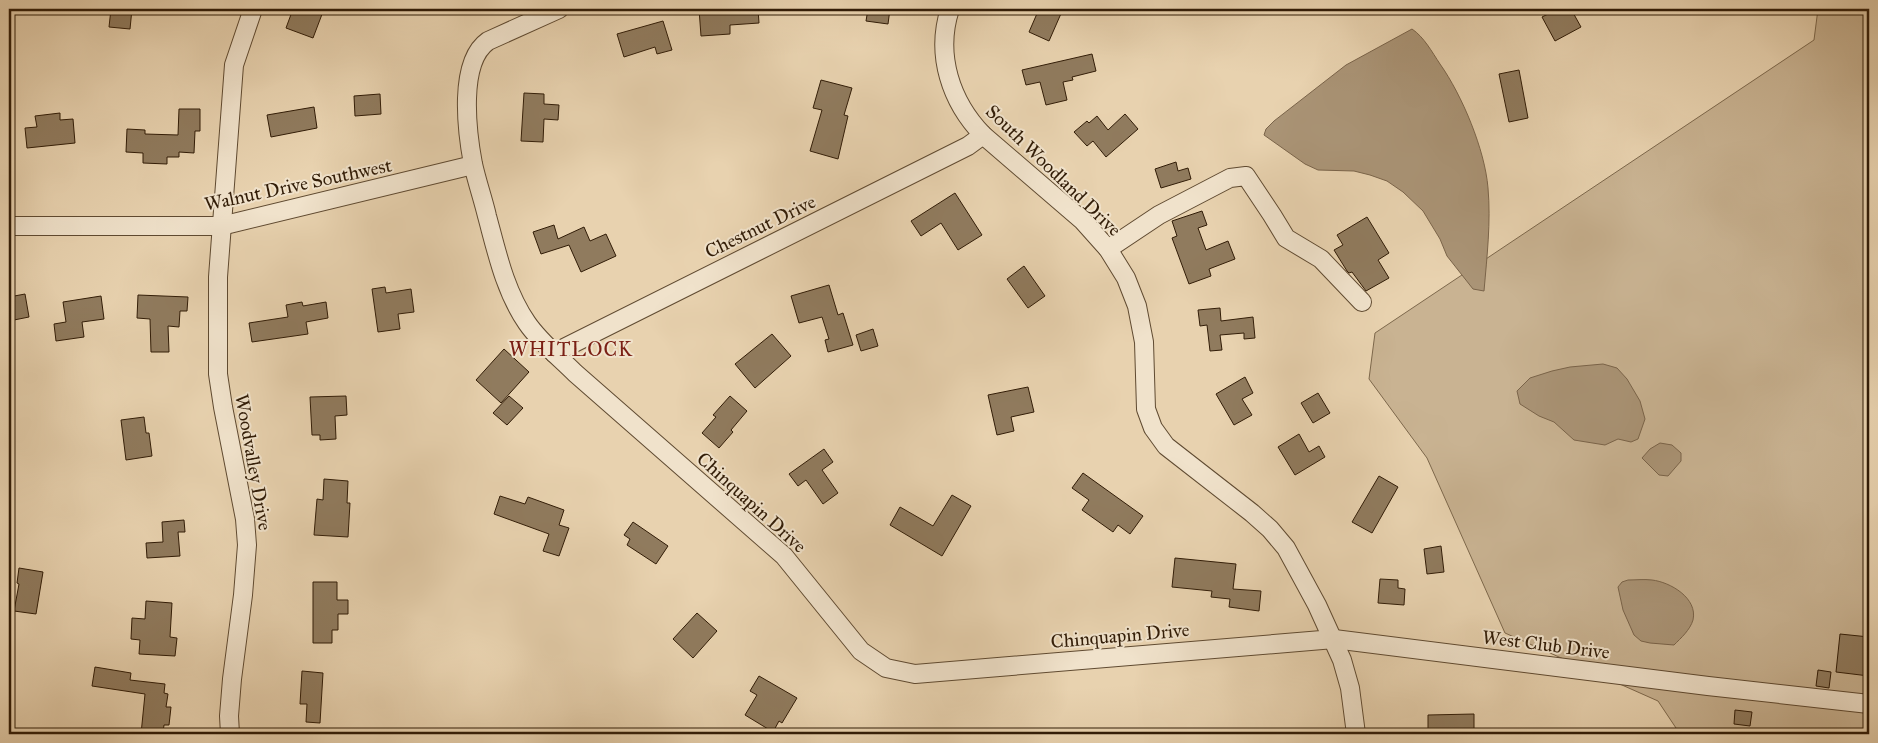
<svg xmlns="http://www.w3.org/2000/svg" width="1878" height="743" font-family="'IM FELL Great Primer',serif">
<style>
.green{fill:#c9b392;stroke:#7d684c}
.water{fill:#aa9476;stroke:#7a644a}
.building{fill:#907b5e;stroke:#311c07}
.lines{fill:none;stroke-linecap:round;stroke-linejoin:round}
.minor-casing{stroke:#5f4a31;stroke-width:20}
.minor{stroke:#f0e2cb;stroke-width:18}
.labels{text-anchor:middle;stroke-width:4;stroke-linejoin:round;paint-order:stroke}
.street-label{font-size:19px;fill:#311c07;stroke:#f0e2cb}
.neighbourhood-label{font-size:20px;letter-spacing:1px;fill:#7a1f14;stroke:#f0e2cb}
</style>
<rect width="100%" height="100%" fill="#e8d2af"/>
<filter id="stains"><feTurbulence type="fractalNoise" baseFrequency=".004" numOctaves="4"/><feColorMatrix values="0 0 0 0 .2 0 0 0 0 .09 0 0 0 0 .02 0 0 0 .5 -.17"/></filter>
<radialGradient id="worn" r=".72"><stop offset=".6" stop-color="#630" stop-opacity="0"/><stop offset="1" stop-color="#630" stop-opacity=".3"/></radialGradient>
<polygon class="green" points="1818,9 1869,9 1869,734 1680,734 1658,701 1505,633 1427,458 1369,379 1375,333 1814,40"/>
<g class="water">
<path d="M1412 29C1424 37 1432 52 1440 64 1462 95 1485 150 1488 188 1491 222 1487 256 1484 291L1473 289 1447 256 1440 239 1423 211 1403 192 1387 181 1370 175 1354 171 1318 170 1305 164 1264 135 1266 129 1274 121 1346 65Z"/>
<polygon points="1603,364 1617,368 1627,379 1640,401 1645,419 1638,439 1631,442 1618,439 1605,445 1574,440 1554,422 1539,416 1520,404 1517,391 1530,378 1552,371 1570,367"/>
<polygon points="1660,443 1672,445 1681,453 1681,461 1668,476 1659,475 1642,458 1650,449"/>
<path d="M1628 580C1636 580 1644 579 1652 580 1670 582 1698 598 1693 620 1690 630 1681 638 1674 645L1650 643 1641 641 1634 635 1623 610 1618 587 1622 582Z"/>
</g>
<g class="building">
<polygon points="111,9 132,9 130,29 109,27"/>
<polygon points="293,9 324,9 313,38 286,28"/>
<polygon points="699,9 758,9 759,23 730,25 730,34 701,36"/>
<polygon points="868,9 890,9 888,24 866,21"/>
<polygon points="1039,9 1063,9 1049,41 1029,32"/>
<polygon points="1558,9 1571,9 1581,27 1555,41 1542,17"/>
<polygon points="663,21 672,50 657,54 655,47 624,57 617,34"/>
<polygon points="1092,54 1096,71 1072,77 1073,80 1063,82 1067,100 1046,105 1040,82 1026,85 1022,70"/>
<polygon points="1519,70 1528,118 1509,122 1499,74"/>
<polygon points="821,80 852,88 844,115 848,116 838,159 810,151 822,110 813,108"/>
<polygon points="524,93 544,94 544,104 559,105 558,120 544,119 543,142 521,141"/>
<polygon points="380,94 381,114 355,116 354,96"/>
<polygon points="314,107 317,128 271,137 267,115"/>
<polygon points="179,109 200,109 200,131 195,131 194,153 179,152 179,157 167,157 167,164 143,163 143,153 126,152 127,129 145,130 145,134 178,135"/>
<polygon points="60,113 60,120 73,119 75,143 27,148 25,128 37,127 35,116"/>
<polygon points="1125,114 1138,129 1106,157 1093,141 1087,146 1074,132 1087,121 1089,123 1097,116 1108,130"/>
<polygon points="1176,162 1178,171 1188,168 1191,179 1161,188 1155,169"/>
<polygon points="955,193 982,235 958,250 941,223 921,236 911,221"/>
<polygon points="1202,211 1207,225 1198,228 1206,250 1228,241 1235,259 1209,269 1211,276 1189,284 1172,238 1177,236 1172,221"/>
<polygon points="1367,217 1389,253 1378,260 1389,278 1366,291 1352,272 1349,273 1347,271 1334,250 1343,245 1337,235"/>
<polygon points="554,225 558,239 584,227 590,241 606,234 616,256 581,272 569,245 541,254 533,232"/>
<polygon points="1024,266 1045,296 1028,308 1007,279"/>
<polygon points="829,285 838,315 843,313 853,345 828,352 825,340 829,339 822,317 799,323 791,296"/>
<polygon points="385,287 386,293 411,289 414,312 398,314 400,329 378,332 372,289"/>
<polygon points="25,294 29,317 9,321 9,297"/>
<polygon points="138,295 188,297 187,311 180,311 179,327 168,326 169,352 151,352 150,319 137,318"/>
<polygon points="101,296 104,319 82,322 84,337 56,341 54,324 66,322 63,302"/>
<polygon points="302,302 303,306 326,302 328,318 306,322 308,334 252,342 249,323 288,317 286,305"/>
<polygon points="1220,308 1221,321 1253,317 1255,338 1244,339 1244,333 1220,335 1222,350 1210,351 1207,325 1200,326 1198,310"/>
<polygon points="873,329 878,346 861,351 856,335"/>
<polygon points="772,334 791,356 755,388 735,364"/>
<polygon points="504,349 529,372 501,403 476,380"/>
<polygon points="1245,377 1253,393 1242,399 1252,415 1234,425 1216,394"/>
<polygon points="1028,387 1034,412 1011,417 1014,431 997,435 988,395"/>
<polygon points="1318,393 1330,413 1313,423 1301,403"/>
<polygon points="346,396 347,415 335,416 336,439 320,440 320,435 312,435 310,397"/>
<polygon points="509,396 523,408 507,425 493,413"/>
<polygon points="730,396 747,411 731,430 733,432 719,448 702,433 716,417 713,415"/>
<polygon points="144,417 146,433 149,433 152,456 126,460 121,420"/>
<polygon points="1299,434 1309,452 1319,446 1325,457 1295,475 1278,447"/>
<polygon points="824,449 833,462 822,470 838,493 823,504 806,480 798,486 789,474"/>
<polygon points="1083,473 1143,516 1130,534 1118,525 1113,532 1082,510 1089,500 1072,488"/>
<polygon points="1379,476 1398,487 1372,533 1352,522"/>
<polygon points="324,479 348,481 347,503 350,503 348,537 314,535 317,499 323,500"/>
<polygon points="952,495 971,506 942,556 890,525 900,507 933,526"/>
<polygon points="500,496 525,504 528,497 564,510 559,525 569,528 559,556 543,551 549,534 494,514"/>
<polygon points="184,520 185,532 178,532 180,556 147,558 146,543 163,542 162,522"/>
<polygon points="633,522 668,546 656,564 627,545 630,539 624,535"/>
<polygon points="1441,546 1444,572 1427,574 1424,549"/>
<polygon points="1175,558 1236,564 1233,589 1261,591 1259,611 1229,607 1230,599 1211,597 1212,591 1172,587"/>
<polygon points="19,568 43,572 36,614 14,611 19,584 17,583"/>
<polygon points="1380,579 1398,580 1398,588 1405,589 1404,605 1378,603"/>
<polygon points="313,582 337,582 337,600 348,600 348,614 338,614 338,630 332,630 332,643 313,643"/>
<polygon points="146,601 172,603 170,637 177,638 175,656 139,654 140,640 131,639 132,618 145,619"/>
<polygon points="697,613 717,631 693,658 673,639"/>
<polygon points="1840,634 1869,637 1869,676 1836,672"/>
<polygon points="95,667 131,673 130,680 165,684 164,693 168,694 166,707 171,707 169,725 164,725 163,733 155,732 155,734 141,734 145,694 92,686"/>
<polygon points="1818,670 1831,672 1829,688 1816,686"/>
<polygon points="302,671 323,673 320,723 306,722 307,704 300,704"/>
<polygon points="759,676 797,698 782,723 779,721 773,732 745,715 757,695 750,691"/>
<polygon points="1735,710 1752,712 1750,726 1734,724"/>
<polygon points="1474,714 1474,734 1428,734 1428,715"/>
</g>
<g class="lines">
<g class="minor-casing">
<g id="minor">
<path d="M559 9 488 41C458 62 467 132 473 164 477 182 483 199 487 216 497 253 505 291 527 323 540 342 559 357 575 373L784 556 861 651 886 668 915 674 1334 639 1708 686 1869 704"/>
<path d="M950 9C935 55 951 102 983 135L1083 221 1108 249 1126 278 1137 306 1144 342 1146 409 1153 428 1166 446 1252 513 1270 529 1286 548 1317 605 1342 660 1350 688 1356 734"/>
<polyline points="9,226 221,226 473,165"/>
<polyline points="1108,249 1159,215 1230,178 1246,176 1272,215 1286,238 1321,259 1362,302"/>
<polyline points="554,353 968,146 983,135"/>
<polyline points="230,734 229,716 232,679 243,595 247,545 245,519 223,407 218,374 218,277 234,65 253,9"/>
</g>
</g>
<use href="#minor" class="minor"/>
</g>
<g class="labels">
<g class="street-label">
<text transform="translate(1054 170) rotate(44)" y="7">South Woodland Drive</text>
<text transform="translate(298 184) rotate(-12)" y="7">Walnut Drive Southwest</text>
<text transform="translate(760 226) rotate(-26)" y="7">Chestnut Drive</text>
<text transform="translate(254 462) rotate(80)" y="7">Woodvalley Drive</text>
<text transform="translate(752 502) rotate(42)" y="7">Chinquapin Drive</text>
<text transform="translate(1120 635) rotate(-5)" y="7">Chinquapin Drive</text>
<text transform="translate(1546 644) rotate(7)" y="7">West Club Drive</text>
</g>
<g class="neighbourhood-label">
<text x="571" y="356">WHITLOCK</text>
</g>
</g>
<rect width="1878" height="743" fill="none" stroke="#e8d2af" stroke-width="30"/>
<rect x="10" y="10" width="1858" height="723" fill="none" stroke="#311c07" stroke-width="2.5"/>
<rect x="15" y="15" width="1848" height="713" fill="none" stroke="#311c07"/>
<rect width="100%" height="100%" filter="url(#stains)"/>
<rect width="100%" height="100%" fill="url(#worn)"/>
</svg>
